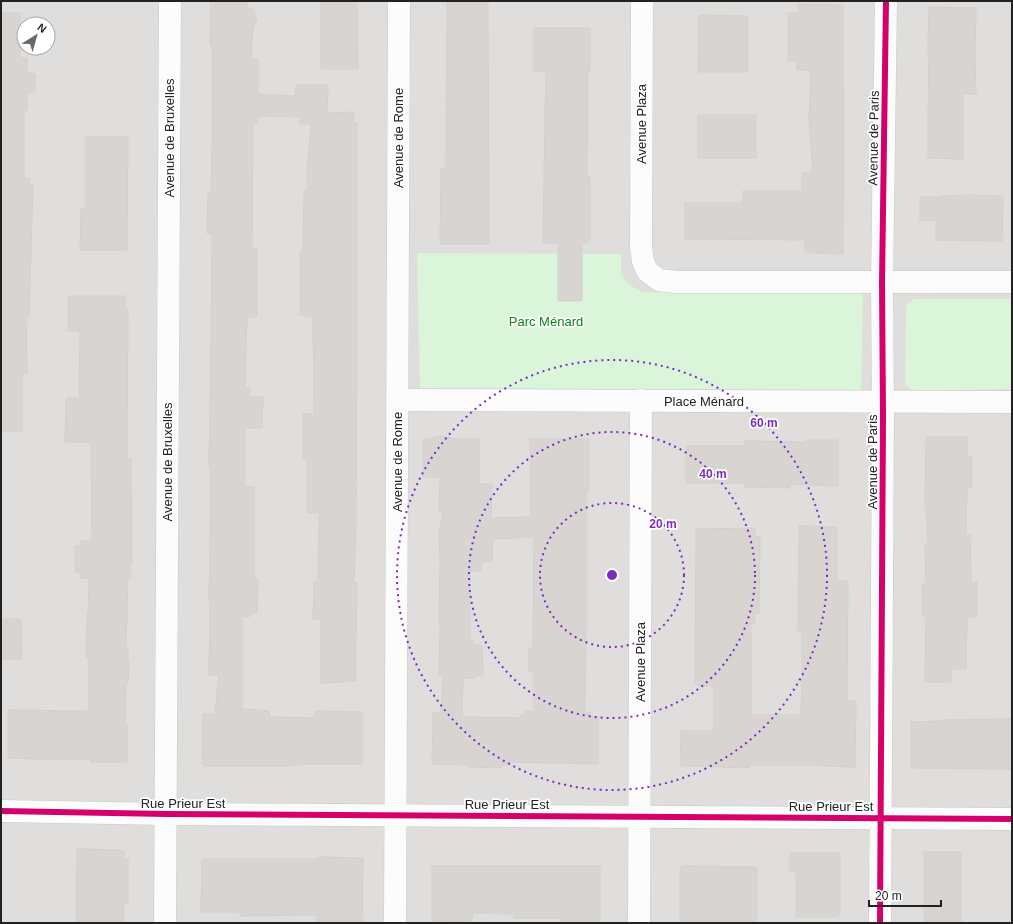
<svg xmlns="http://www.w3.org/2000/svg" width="1013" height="924" font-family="Arial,sans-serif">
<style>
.residential{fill:#dfdedc;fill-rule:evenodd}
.park{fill:#daf5da}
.building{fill:#d7d4d2;stroke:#d3d0cc;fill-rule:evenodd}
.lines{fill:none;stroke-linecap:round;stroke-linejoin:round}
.minor-casing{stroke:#c9c8c7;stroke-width:23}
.minor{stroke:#fdfcfc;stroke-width:22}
.cycleway-casing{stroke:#fff;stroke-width:8}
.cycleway{stroke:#d6006c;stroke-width:6}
.ring{fill:none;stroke:#7b2cbf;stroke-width:2;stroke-dasharray:2 4}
.labels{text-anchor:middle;stroke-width:3.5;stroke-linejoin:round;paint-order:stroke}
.street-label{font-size:13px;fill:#222;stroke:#fff}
.park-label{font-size:13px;fill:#0c8416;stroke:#fff}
.centre{fill:#7b2cbf;stroke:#fff;stroke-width:2}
.ring-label{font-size:12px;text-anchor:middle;font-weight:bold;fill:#7b2cbf;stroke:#fff;stroke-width:3.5;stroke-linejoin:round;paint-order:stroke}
</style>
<rect width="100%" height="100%" fill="#f0eeeb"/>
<path class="residential" d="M1 1H1012V923H1ZM24 24H48V48H24Z"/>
<g class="park">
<polygon points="417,253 621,254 621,275 628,284 642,292 863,293 861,390 420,388"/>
<polygon points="915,299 1012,299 1012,389 916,391 910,389 905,383 906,307 909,302"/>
</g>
<g class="building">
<polygon points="211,1 247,1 247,8 253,9 257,21 253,27 251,59 258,59 258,94 295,96 296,85 328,85 327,113 354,112 353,122 357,123 357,319 356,530 354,583 357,583 356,640 356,681 321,683 321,619 313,619 314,582 318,582 319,513 307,513 307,459 303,459 303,414 314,414 313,317 305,317 305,315 300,315 300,252 303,251 304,191 307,191 307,164 308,164 311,124 300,124 300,117 258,116 258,123 253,123 252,249 257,249 257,317 247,317 245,387 250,388 250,397 263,397 262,428 245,428 245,487 254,487 254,579 258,579 257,613 250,613 249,617 242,617 242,709 269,711 270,717 315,718 315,711 362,712 362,764 300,764 300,765 289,765 289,766 204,766 204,764 202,764 203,714 215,714 219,675 209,675 210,601 209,601 211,480 210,467 209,466 211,348 212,234 207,233 208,193 211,193 212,146 212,45 210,45"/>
<polygon points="321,1 357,1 358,69 321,69"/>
<polygon points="447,2 488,2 489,244 440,244 441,168 446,169"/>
<polygon points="798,4 843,5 843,86 844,86 843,254 811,253 811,252 805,252 805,240 685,239 685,203 743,203 743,191 802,191 802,173 811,173 811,171 813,171 809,119 811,70 797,70 797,61 788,61 788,13 798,13"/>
<polygon points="929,7 976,8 975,56 976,94 963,94 963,159 928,158 928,105 929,105 928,44"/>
<polygon points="1,13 20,13 20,58 27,58 27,73 35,74 35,92 27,92 27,110 24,110 24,178 30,178 29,186 33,186 29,318 26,318 27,373 22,373 22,431 1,431"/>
<polygon points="699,15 748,16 748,72 698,72"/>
<polygon points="534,28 590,28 590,71 588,71 587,174 587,176 590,177 590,240 587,240 587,243 582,243 582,301 558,301 558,243 543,243 545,115 546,71 534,71"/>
<rect x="698" y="115" width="58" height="43"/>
<polygon points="86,137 128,137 127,250 80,250 81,208 86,208"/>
<polygon points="969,195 1003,196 1002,241 936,240 936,220 920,221 920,197 941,197 941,196"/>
<polygon points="68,296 125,296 125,309 128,309 127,459 131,459 132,564 130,564 130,578 128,578 126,648 128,648 128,661 129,661 128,683 126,683 125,724 127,724 127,762 91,762 91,759 39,759 8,758 8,710 89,711 89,658 86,658 87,614 88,614 89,578 80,578 80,572 75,572 75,546 80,546 80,541 92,541 91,442 65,442 66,398 79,398 80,331 68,331"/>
<path d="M441 436 456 439H479V484H492L491 518 531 517 530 439H589V491H586V625L585 712H590V716L598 717V764L510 762V765H501L500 768 468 767V765L432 764 433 713H441L443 676H439L440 624H439L440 562 439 534 443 511H439L440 477H423V440ZM534 537 533 648H529V672H534V711H525L524 716H520V718L462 717 463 678H474V676H483L482 646 473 645V640H470V571H481V562L492 561 493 539Z"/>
<polygon points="926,437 967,437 967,457 972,457 972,488 967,488 966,534 970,535 971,582 977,582 977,617 967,617 966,669 951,669 951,682 925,682 926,615 923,615 922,584 926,584 925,545 928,545 926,506 925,506"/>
<polygon points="806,440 838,440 838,486 790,484 790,488 745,487 745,483 686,483 686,446 745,446 745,441 806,442"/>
<polygon points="799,526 837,527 837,581 848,581 847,701 856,701 855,767 823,766 823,765 749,765 749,768 714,767 714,766 681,766 680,731 714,731 714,686 698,686 698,684 695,684 696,529 755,528 755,537 760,537 759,614 754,614 755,623 751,623 751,715 801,715 802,674 802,632 798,632"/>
<polygon points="1,619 21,619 22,659 1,659"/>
<polygon points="1012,719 1012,769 911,768 911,722 944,721 944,720"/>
<polygon points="77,849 121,850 122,851 124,851 124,859 128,859 128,904 124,903 124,923 76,923"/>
<rect x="924" y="852" width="37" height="71"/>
<polygon points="790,853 838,853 838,855 840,855 840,914 838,915 838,917 796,917 796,872 790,872"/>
<polygon points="319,857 363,858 362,923 317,923 317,915 240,916 240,912 201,912 202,861 204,861 204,859 318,859"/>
<polygon points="432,866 600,866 600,923 561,923 561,918 514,918 514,914 473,913 472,922 432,921"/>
<polygon points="682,866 757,867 757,923 680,923 680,869 682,869"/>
</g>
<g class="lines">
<g class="minor-casing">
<g id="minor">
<polyline points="642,1 641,247 643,261 647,271 659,280 676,282 1012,282"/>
<polyline points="397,400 1012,402"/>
<polyline points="1,811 166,814 1012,819"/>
<polyline points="165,923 170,1"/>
<polyline points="395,923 399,1"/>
<polyline points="639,923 641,400"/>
<polyline points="880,923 883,416 882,282 886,1"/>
</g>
</g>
<use href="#minor" class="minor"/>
<g class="cycleway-casing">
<g id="cycleway">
<polyline points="1,811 166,814 1012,819"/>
<polyline points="880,923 883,416 882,282 886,1"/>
</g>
</g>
<use href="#cycleway" class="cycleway"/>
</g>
<g class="ring">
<circle cx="612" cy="575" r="72"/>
<circle cx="612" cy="575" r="143"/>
<circle cx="612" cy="575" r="215"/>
</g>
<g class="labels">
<g class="street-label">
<text transform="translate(641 124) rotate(-90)" y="5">Avenue Plaza</text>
<text transform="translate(169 138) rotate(-90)" y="5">Avenue de Bruxelles</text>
<text transform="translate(398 138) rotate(-90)" y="5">Avenue de Rome</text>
<text transform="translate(873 138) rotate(-89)" y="5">Avenue de Paris</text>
<text x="704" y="406">Place Ménard</text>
<text transform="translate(167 462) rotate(-90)" y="5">Avenue de Bruxelles</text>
<text transform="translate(397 462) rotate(-90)" y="5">Avenue de Rome</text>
<text transform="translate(872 462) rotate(-90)" y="5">Avenue de Paris</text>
<text transform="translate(640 662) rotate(-90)" y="5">Avenue Plaza</text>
<text x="183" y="808">Rue Prieur Est</text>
<text x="507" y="809">Rue Prieur Est</text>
<text x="831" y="811">Rue Prieur Est</text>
</g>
<g class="park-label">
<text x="546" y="326">Parc Ménard</text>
</g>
</g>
<circle cx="612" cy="575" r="6" class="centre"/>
<g class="ring-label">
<text x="764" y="427">60 m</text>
<text x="713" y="478">40 m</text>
<text x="663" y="528">20 m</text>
</g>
<rect width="1013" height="924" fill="none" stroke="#222222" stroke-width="4"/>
<g transform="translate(36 36) rotate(37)"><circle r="19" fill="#ffffff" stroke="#a7a7a7"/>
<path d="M0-3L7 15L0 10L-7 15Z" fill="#6a6968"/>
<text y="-6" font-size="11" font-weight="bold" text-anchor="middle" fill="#222222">N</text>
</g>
<path d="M869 900v6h72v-6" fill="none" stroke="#222222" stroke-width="2"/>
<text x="875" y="900" font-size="12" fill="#222222" stroke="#ffffff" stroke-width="3" paint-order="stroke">20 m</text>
</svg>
